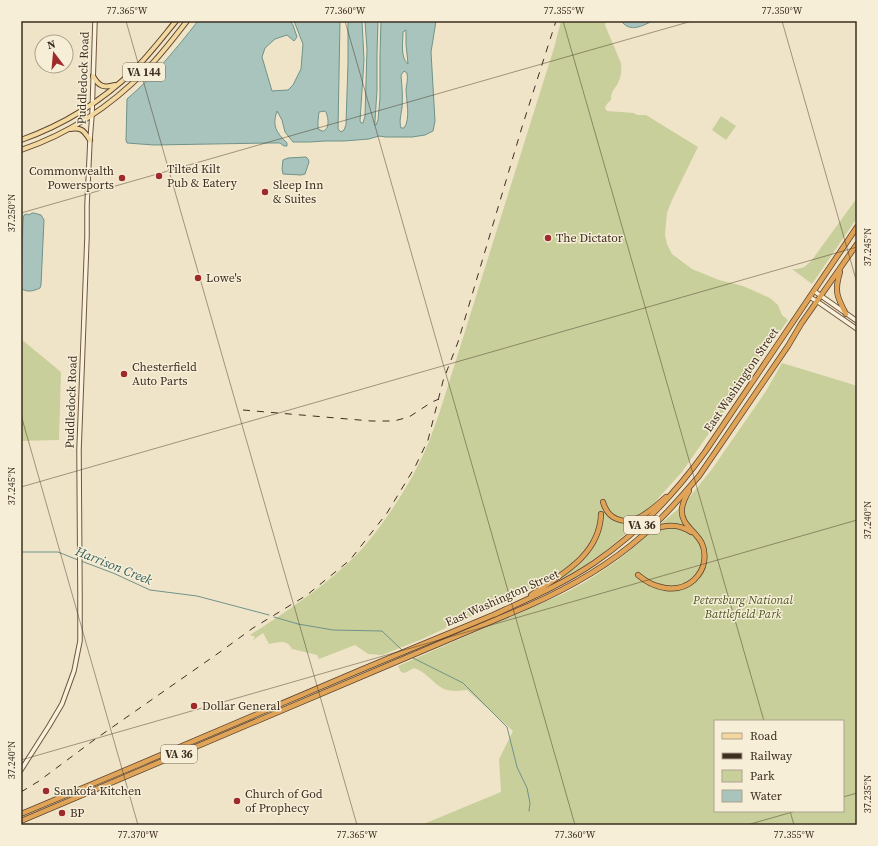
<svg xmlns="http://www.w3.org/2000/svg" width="878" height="846" font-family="'Source Serif 4',serif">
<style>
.green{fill:#c9cf9b;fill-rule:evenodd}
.water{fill:#a9c4bc;stroke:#6f938a;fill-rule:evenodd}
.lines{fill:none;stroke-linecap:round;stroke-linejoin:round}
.stream{stroke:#6f938a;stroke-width:1}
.secondary-casing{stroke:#6f573f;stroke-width:5.5}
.primary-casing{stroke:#5b4430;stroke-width:6}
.highway-casing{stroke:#5b4430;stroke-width:6}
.secondary{stroke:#faf1dc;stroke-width:3.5}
.primary{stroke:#f3d9a0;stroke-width:4}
.highway{stroke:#e0a458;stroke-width:4.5}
.rail{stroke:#3d2e20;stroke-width:1;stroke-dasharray:7 7;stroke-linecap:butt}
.ticks{fill:none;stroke:#3d2e20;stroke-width:1;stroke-opacity:0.45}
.poi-dot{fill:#9e2a2b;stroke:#f7eed8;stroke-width:1.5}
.labels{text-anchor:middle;stroke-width:3;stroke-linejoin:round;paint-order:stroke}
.shield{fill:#f7eed8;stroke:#756857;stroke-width:1}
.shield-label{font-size:11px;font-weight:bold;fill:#3d2e20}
.street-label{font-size:12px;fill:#3d2e20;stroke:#f7eed8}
.poi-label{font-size:12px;fill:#3d2e20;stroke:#f7eed8;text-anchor:start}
.park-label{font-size:12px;font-style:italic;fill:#4d5a26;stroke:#f7eed8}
.water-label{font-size:13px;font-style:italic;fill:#2f5d5a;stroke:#f7eed8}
.neatline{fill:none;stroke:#3d2e20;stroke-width:1.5}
.ticks-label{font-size:10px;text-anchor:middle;fill:#3d2e20}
</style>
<rect width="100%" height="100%" fill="#f0e4c8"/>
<g class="green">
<path d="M561 21H606L605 25 621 63C622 71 621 78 617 85 613 91 611 92 611 100L607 104 605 108 607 111 634 113 637 115H646L698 147 672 200 667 213 665 235 667 244 672 254 692 269 719 280 743 286 770 298 778 305 782 315 788 320 682 472 654 503 637 520 639 521 638 523 607 550 581 568 561 580 554 578 420 640 382 655 368 654 355 645 319 659 317 655 292 649C287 639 279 642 269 644L263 633 252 641 255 637 250 635C284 613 318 591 348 563 359 553 369 541 378 529 397 504 412 479 425 451 431 438 435 424 440 411L554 48Z"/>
<polygon points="721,116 736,126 726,140 712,130"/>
<path d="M857 198V218L812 284 792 269C803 269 805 267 812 260Z"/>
<polygon points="21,339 61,372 59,440 21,441"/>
<path d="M782 363 848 383 857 386V825H421L501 792 499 759 513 731 467 690C460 691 449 692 442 688 432 682 426 672 414 668L405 673 401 672 398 666 565 593 587 581 618 560 684 504 712 469 766 391ZM715 721H843V811H715Z"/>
</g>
<g class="water">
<path d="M198 21H290L293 25 297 37 294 41 287 35 275 39 265 48 262 57 272 91 288 90 293 85 301 69 303 44 294 21H340L338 129 341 132 344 130 346 125 348 62V21H362L364 60 360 121 361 123H363L365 116 367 49 365 21H378L377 53V90L375 121V125H376L378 120 380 98V55L381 21H406L408 22V21H436L431 52 435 121 433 131 425 135 412 137H386L379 136 369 139 344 141H325L309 142H293L285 132 282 120 277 111C272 126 276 132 287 143V146H284L280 143H269L154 145 127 143 126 140 127 99C154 76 176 49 198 21ZM406 30V44L408 64C400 58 403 41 403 32ZM404 71 407 73C408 80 407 82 406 89 406 100 411 119 404 128H401C399 121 401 115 402 108 403 97 402 86 401 75ZM325 111C328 114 330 127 325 130 324 131 323 131 322 131L318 129V121L319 112Z"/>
<path d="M621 21H653C641 26 631 33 621 21Z"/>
<polygon points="306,157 308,159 309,162 305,174 301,175 283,174 282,169 283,160 288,158"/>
<path d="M32 213H34L41 215 44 220 41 285 40 288C34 291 26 293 21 288L23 220 24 215 27 214 29 215Z"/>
</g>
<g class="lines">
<g class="stream">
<polyline points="21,552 58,552 78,560"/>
<polyline points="81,561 113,573 150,590 197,596 269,615"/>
<polyline points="274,617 298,624 333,630 382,631 402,650"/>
<polyline points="411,657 463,683 507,727 517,767 527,788 530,803 529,811"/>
</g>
<g class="secondary-casing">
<g id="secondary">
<polyline points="814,291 857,321"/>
<polyline points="810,297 821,304 857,329"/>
<polyline points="21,770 49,726 62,704 74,671 80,641 80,594 79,450 87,237 87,205 90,140 92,115 95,21"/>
</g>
</g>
<g class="primary-casing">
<g id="primary">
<path d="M93 76C99 87 104 88 115 85"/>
<path d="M70 129C82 127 84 131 90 140"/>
<path d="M21 140C63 125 102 101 134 70 149 55 162 38 176 21"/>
<path d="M21 150C68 134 111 106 146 70 161 55 174 38 187 21"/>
</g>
</g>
<g class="highway-casing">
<g id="highway">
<path d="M840 272C834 291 837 297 846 314"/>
<path d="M603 502C605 509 609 516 617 519 635 527 653 508 666 497"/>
<path d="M651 530C665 525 678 523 691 532"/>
<path d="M638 575C653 588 677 595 694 580 699 575 703 569 704 562 709 532 679 531 682 508 683 502 686 496 689 491"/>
<path d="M531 595C561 575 600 555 601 514"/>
<path d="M21 814C129 769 236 723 344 677 393 656 443 636 493 615 528 599 563 584 594 563 638 533 674 495 705 452L857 227"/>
<path d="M21 821 528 606C569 588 608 566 642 536 663 518 681 497 699 476L788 346 801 324 857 244"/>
</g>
</g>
<use href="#secondary" class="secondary"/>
<use href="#primary" class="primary"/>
<use href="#highway" class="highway"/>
<g class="rail">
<polyline points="243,410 371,421 394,421 409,417 432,402 439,399"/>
<polyline points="21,792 39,781 94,740 220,652 253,628 307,595 350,560 387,513 415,467 428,440 443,381 458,342 522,127 556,21"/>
</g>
</g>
<path class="ticks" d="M126 21 357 825M345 21 575 825M563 21 764 721M782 21 857 283M21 213 692 21M21 415 138 825M21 487 857 247M21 760 857 520M843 797 857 793M790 811 794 825M747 825 796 811"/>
<g class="poi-dot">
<circle cx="159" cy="176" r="4"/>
<circle cx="122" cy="178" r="4"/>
<circle cx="265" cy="192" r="4"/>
<circle cx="548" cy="238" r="4"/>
<circle cx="198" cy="278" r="4"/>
<circle cx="124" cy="374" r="4"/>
<circle cx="194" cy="706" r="4"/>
<circle cx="46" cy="791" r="4"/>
<circle cx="237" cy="801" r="4"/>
<circle cx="62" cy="813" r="4"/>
</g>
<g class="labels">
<g class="shield">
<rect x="123" y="63" width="42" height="18" rx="3"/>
<rect x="624" y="516" width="36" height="18" rx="3"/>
<rect x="161" y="745" width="36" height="18" rx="3"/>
</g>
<g class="shield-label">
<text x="144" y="76">VA 144</text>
<text x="642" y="529">VA 36</text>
<text x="179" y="758">VA 36</text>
</g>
<g class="street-label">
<text transform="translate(83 78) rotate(-88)" y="4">Puddledock Road</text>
<text transform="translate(741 380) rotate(-56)" y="4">East Washington Street</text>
<text transform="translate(71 402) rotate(-88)" y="4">Puddledock Road</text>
<text transform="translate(502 598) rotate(-24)" y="4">East Washington Street</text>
</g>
<g class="poi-label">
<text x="167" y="173">Tilted Kilt<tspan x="167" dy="14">Pub &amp; Eatery</tspan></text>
<text x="114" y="175" text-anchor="end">Commonwealth<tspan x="114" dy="14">Powersports</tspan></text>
<text x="273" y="189">Sleep Inn<tspan x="273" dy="14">&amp; Suites</tspan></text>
<text x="556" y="242">The Dictator</text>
<text x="206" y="282">Lowe's</text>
<text x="132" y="371">Chesterfield<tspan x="132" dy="14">Auto Parts</tspan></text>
<text x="202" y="710">Dollar General</text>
<text x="54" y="795">Sankofa Kitchen</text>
<text x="245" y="798">Church of God<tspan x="245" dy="14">of Prophecy</tspan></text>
<text x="70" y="817">BP</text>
</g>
<g class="park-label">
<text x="743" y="604">Petersburg National<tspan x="743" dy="14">Battlefield Park</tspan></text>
</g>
<g class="water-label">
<text transform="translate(114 565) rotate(22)" y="5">Harrison Creek</text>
</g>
</g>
<rect width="878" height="846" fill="none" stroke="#f7eed8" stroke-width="44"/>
<rect x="714" y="720" width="130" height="92" fill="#f7eed8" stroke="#ada18e"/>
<rect x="722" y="733" width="20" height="6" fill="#f3d9a0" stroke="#ada18e"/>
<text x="750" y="740" font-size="12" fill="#3d2e20">Road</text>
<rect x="722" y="753" width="20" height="6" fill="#3d2e20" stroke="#ada18e"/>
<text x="750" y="760" font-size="12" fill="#3d2e20">Railway</text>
<rect x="722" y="770" width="20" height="12" fill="#c9cf9b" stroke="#ada18e"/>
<text x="750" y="780" font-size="12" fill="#3d2e20">Park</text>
<rect x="722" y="790" width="20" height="12" fill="#a9c4bc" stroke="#ada18e"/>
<text x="750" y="800" font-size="12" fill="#3d2e20">Water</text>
<g transform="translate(54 54) rotate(344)"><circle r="19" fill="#f7eed8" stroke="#ada18e"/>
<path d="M0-3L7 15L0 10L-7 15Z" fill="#9e2a2b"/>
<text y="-6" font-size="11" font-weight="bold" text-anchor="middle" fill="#3d2e20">N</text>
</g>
<rect x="22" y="22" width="834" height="802" class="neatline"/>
<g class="ticks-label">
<text x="127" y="14">77.365°W</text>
<text x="345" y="14">77.360°W</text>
<text x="564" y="14">77.355°W</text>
<text x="782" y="14">77.350°W</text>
<text transform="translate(11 213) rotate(-90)" y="4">37.250°N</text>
<text transform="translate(867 247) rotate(-90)" y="4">37.245°N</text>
<text transform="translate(11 486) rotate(-90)" y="4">37.245°N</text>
<text transform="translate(867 520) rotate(-90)" y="4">37.240°N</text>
<text transform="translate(11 760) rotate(-90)" y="4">37.240°N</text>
<text transform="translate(867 794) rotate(-90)" y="4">37.235°N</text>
<text x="138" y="838">77.370°W</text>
<text x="357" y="838">77.365°W</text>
<text x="575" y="838">77.360°W</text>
<text x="794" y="838">77.355°W</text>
</g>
</svg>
